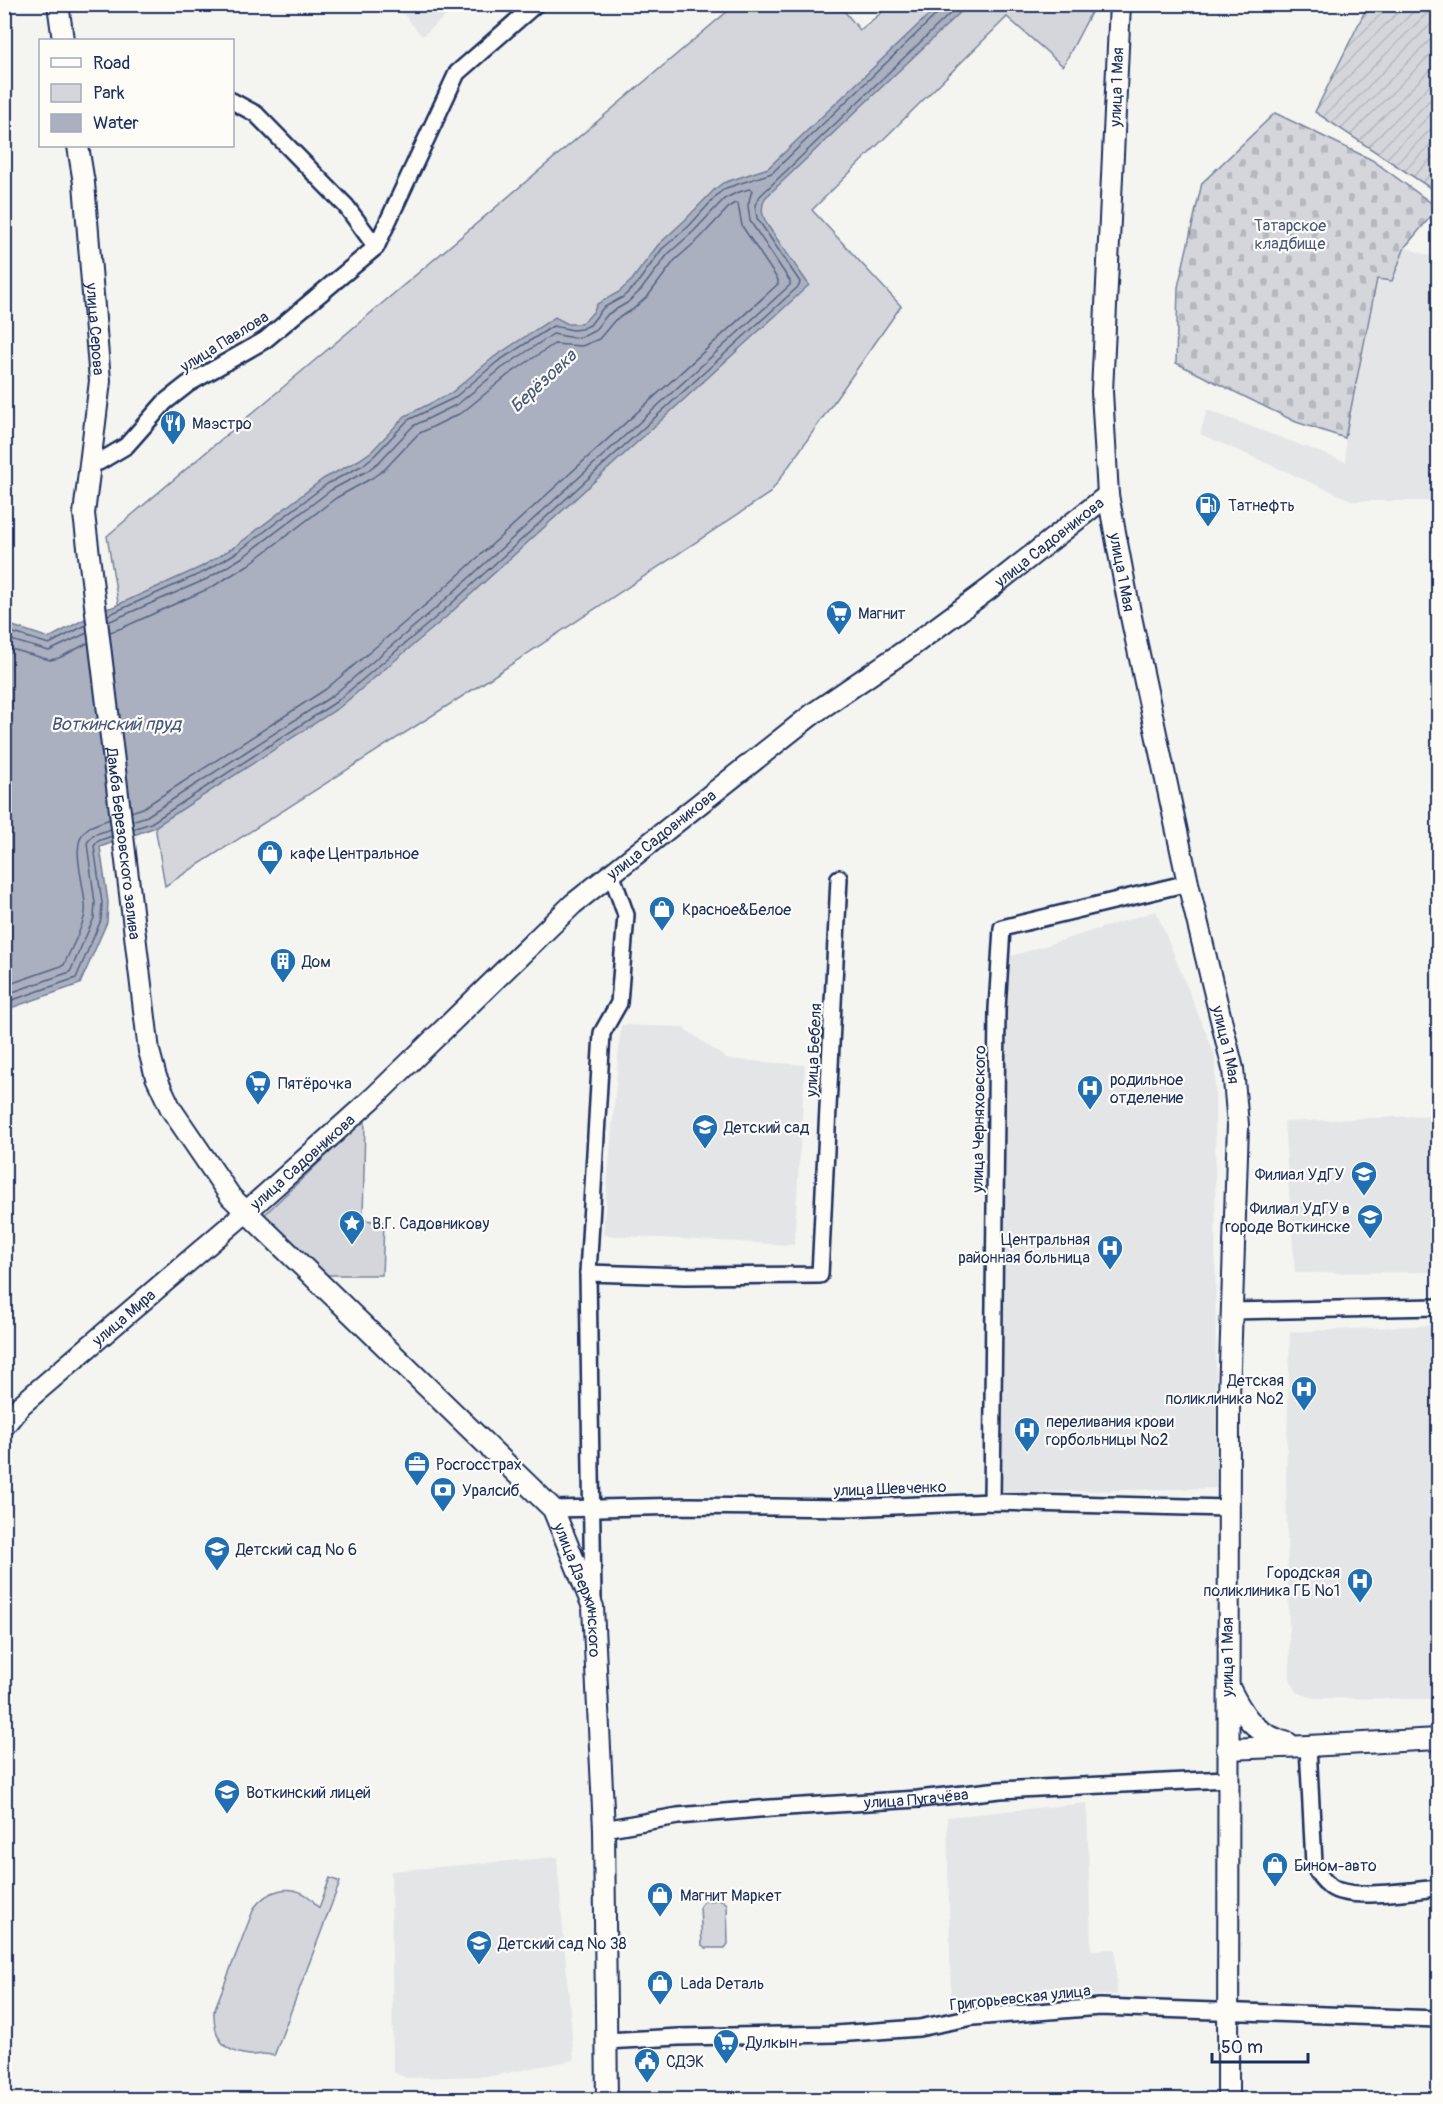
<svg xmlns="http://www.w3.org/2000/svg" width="1443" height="2104" font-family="Pangolin,sans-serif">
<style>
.built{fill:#e4e5e6}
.cemetery{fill:url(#cemetery-stones);stroke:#78829c;stroke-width:1.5}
.park{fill:#d4d6db;stroke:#78829c;stroke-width:1.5}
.garden{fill:url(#garden-furrows);stroke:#78829c;stroke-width:1.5}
.water{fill:#aab0bf;stroke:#717c98;stroke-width:1.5}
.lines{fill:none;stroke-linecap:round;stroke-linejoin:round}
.shore{stroke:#546385;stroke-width:1.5}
.minor-casing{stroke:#1b2f5e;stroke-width:20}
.major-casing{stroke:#1b2f5e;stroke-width:24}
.minor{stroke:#fdfcf7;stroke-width:15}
.major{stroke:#fdfcf7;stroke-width:20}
.labels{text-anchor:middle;stroke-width:4.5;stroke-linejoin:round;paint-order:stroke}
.street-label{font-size:16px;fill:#1b2f5e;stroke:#fdfcf7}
.park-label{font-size:16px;fill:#49597d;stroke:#fdfcf7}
.poi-label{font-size:16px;fill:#1b2f5e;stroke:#fdfcf7;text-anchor:start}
.water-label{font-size:18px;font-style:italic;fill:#46567b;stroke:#fdfcf7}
</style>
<defs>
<pattern id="cemetery-stones" width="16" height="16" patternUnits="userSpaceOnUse" patternTransform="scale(1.5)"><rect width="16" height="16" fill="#d4d6db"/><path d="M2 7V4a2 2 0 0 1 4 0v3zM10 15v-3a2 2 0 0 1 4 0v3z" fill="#b5b8be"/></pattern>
<pattern id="garden-furrows" width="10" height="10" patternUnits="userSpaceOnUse" patternTransform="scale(1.5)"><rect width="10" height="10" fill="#d4d6db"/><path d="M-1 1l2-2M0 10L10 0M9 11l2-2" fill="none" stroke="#b5b8be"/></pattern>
</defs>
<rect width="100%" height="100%" fill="#f4f4f1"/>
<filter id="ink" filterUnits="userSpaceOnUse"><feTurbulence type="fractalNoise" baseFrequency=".0167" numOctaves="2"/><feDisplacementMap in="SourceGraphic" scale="12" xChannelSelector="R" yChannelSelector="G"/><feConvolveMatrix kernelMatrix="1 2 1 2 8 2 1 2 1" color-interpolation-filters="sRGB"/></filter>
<g filter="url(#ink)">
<g class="built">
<polygon points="396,5 459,5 422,36"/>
<polygon points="1405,247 1438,259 1438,501 1353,501 1200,434 1207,410 1346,462 1345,438 1377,279 1392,281"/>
<polygon points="1156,911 1215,1055 1216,1488 1002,1493 1005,958"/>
<polygon points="621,1025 682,1027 727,1059 805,1065 794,1245 603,1235"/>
<polygon points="1438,1115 1438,1272 1295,1273 1284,1122"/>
<polygon points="1438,1325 1438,1699 1314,1698 1296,1692 1290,1679 1286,1481 1290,1332"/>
<polygon points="1087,1803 1091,1950 1115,1949 1117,1995 951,1997 947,1817"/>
<polygon points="557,1857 574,2060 491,2076 407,2078 393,2072 391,1871"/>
</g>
<polygon class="cemetery" points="1275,113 1372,160 1438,208 1405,247 1392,281 1377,279 1345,438 1296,422 1176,363 1178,287 1202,183"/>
<g class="park">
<polygon points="735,5 839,5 860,30 891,5 1095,5 1063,66 1007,17 812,210 901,306 770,493 480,685 165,886 107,536"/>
<polygon points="365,1119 363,1220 384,1222 382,1275 327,1275 264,1215"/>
<path d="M330 1878 340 1882 274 2056C263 2052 260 2055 250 2055 223 2053 213 2036 214 2011L254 1908C267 1890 290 1883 309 1897 313 1900 316 1905 319 1908Z"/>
<polygon points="722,1900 727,1904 728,1944 725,1948 706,1948 702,1945 700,1906 704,1901"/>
</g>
<polygon class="garden" points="1368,5 1438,5 1438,193 1315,112"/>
<path class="water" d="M939 5H968L765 198C760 209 762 215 768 226L809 285 445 618 340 707 153 828 100 847 108 902 107 922 80 984 5 1010 4 623 49 638 102 610 113 607 201 567 236 546 323 479 359 460 372 451 405 416 451 393 494 357 555 317 568 324H579L586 320 594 311 597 304 619 292 632 280 658 245 684 221 715 189 723 183 768 168Z"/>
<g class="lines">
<g class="shore">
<polyline points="108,615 204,572 239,551 327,484 363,465 375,455 408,420 454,398 497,362 553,326 573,330 581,329 590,325 603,308 623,297 636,285 662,249 689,226 719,193 726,188 772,173 940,11 942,4"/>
<polyline points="108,622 207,579 243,557 331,490 367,471 379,462 413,426 458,404 502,368 553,334 574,338 584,336 594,331 608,314 627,303 641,290 668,254 694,231 724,199 736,193 749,189 752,190 748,205 750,221 790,281 790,285 436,608 332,696 147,816 132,821"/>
<polyline points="4,630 49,644 86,625"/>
<polyline points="110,632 122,628 212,587 248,565 336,498 372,478 385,469 418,434 463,412 508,375 554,344 582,346 599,339 615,320 632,310 648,296 675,260 700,238 730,206 735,203 738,204 742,226 778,280 778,284 430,601 326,689 143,808 131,812"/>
<polyline points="4,638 49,651 87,633"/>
<polyline points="4,647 50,660 59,658 88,643"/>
<polyline points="133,829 151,823 336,702 441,613 799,286 800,282 757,218 755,205 760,196 960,4"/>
<path d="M4 986 64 965C70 950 83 928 85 913 88 890 66 843 88 828 94 824 103 822 110 819"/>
<polyline points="4,995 70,972 94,918 95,903 87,843 93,835 111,829"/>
<polyline points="4,1003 76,978 101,920 102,903 94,846 98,841 112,836"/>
</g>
<g class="minor-casing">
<g id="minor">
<polyline points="232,101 256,114 346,206 376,247"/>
<polyline points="91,462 99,462 126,446 165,402 188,384 265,340 376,247 457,73 536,4"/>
<polyline points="588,1273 684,1276 820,1275 839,878"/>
<polyline points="1231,1311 1438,1307"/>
<polyline points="992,1502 997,1009 1002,928 1188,883"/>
<polyline points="553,1509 689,1506 846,1508 992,1502 1228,1508"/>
<polyline points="593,1600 588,1273 602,1033 619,1003 626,915 611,873"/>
<path d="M1308 1746 1314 1864C1317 1873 1323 1881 1331 1887 1350 1901 1414 1890 1438 1888"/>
<path id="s1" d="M604 1829 678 1816 771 1808 918 1799 1000 1790 1227 1779"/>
<polyline points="606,2041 679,2037 836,2034 919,2028 973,2017 1100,2007 1438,2019"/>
</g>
</g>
<g class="major-casing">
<g id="major">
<polyline points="58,4 63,40"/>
<path id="s2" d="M1120 4 1102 392 1108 495 1130 612 1188 883 1233 1069 1238 1125 1229 1396 1228 2100"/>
<path id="s3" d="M78 146 84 183 100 381 84 514 149 1051 156 1077 171 1109 231 1197 553 1509 593 1607 604 1829 607 2100"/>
<path id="s4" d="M4 1426 21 1405 246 1212 373 1098 573 904 814 713 909 648 989 589 1108 495"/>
<path d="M1229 1687C1244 1717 1255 1734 1288 1743"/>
<polyline points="1227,1749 1308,1746 1438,1739"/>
</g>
</g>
<use href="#minor" class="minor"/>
<use href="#major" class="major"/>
</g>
</g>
<defs>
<g id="restaurant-pin" transform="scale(1.35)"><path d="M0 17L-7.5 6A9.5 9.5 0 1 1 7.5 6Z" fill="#1f6fb2" stroke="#fdfcf7"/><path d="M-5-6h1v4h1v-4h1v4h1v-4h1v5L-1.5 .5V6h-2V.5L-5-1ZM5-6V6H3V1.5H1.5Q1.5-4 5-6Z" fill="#fff"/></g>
<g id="fuel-pin" transform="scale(1.35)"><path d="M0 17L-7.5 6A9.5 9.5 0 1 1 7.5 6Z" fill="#1f6fb2" stroke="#fdfcf7"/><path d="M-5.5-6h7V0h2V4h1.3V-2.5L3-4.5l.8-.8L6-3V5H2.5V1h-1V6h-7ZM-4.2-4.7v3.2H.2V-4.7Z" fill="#fff"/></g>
<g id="supermarket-pin" transform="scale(1.35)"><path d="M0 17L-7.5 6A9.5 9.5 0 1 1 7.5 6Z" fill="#1f6fb2" stroke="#fdfcf7"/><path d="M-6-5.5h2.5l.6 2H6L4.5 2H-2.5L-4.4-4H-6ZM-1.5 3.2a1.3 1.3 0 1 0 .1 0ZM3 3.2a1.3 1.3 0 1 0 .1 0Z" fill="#fff"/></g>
<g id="shop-pin" transform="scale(1.35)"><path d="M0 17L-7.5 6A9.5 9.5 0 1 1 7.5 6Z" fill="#1f6fb2" stroke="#fdfcf7"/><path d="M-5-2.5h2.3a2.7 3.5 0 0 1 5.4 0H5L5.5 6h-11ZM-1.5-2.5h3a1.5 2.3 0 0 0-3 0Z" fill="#fff"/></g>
<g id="building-pin" transform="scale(1.35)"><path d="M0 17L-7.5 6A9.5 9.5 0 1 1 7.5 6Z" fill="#1f6fb2" stroke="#fdfcf7"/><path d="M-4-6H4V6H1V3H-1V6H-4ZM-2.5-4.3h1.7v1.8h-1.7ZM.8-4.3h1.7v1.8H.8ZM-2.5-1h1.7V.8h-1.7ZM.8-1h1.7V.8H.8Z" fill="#fff"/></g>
<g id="hospital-pin" transform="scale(1.35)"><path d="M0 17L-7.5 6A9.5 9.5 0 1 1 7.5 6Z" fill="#1f6fb2" stroke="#fdfcf7"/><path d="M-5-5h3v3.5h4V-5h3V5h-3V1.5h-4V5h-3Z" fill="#fff"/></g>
<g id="school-pin" transform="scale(1.35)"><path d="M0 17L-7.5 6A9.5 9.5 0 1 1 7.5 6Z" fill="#1f6fb2" stroke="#fdfcf7"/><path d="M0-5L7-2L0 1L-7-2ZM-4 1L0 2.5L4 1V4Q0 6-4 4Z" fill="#fff"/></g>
<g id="university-pin" transform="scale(1.35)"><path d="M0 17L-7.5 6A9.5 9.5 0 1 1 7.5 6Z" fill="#1f6fb2" stroke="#fdfcf7"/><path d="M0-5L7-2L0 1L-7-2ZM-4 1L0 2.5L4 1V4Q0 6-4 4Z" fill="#fff"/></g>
<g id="sight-pin" transform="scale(1.35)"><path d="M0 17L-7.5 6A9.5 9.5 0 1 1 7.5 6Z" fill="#1f6fb2" stroke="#fdfcf7"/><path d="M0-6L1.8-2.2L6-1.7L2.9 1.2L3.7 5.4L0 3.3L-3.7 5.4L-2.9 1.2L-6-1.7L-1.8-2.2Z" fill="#fff"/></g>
<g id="office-pin" transform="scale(1.35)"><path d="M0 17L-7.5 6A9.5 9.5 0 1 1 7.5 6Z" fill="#1f6fb2" stroke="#fdfcf7"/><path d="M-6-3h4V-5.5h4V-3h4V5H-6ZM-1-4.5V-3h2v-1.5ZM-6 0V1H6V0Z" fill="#fff"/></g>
<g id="bank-pin" transform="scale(1.35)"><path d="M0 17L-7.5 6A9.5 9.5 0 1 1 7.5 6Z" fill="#1f6fb2" stroke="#fdfcf7"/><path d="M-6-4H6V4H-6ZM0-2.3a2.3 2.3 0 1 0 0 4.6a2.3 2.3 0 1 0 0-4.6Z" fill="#fff"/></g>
<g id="civic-pin" transform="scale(1.35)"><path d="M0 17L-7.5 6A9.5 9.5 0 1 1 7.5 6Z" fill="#1f6fb2" stroke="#fdfcf7"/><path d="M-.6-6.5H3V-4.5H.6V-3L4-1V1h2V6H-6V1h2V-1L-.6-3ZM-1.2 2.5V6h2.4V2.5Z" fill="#fff"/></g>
</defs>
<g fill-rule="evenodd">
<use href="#restaurant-pin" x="173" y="423"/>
<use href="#fuel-pin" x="1208" y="505"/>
<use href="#supermarket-pin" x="839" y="613"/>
<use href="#shop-pin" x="270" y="853"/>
<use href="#shop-pin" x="662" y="909"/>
<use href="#building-pin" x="283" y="961"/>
<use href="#supermarket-pin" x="258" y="1083"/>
<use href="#hospital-pin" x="1090" y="1088"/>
<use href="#school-pin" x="705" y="1127"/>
<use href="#university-pin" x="1364" y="1174"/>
<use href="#university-pin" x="1370" y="1217"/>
<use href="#sight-pin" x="352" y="1223"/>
<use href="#hospital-pin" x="1110" y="1248"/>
<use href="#hospital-pin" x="1304" y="1389"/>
<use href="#hospital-pin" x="1027" y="1430"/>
<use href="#office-pin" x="417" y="1464"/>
<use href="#bank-pin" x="443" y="1490"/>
<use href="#school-pin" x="217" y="1549"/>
<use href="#hospital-pin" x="1360" y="1581"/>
<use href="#school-pin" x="227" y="1792"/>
<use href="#shop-pin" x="1275" y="1865"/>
<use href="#shop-pin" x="660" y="1895"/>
<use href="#school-pin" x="479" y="1943"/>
<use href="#shop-pin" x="660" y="1983"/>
<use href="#supermarket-pin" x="726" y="2042"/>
<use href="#civic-pin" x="647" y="2061"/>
</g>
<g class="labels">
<g class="street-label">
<text transform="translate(1116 87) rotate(-88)" y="6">улица 1 Мая</text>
<text dy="6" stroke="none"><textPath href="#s3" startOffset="184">улица Серова</textPath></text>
<text transform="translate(224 341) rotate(-32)" y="6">улица Павлова</text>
<text dy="6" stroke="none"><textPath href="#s4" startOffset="1371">улица Садовникова</textPath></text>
<text dy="6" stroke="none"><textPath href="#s2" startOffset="570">улица 1 Мая</textPath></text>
<text dy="6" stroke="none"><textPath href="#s4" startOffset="885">улица Садовникова</textPath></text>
<text dy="6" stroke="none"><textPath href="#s3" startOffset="702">Дамба Березовского залива</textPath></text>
<text dy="6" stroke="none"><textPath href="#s2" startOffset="1054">улица 1 Мая</textPath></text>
<text transform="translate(813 1050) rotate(-87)" y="6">улица Бебеля</text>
<text transform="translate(978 1119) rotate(-89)" y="6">улица Черняховского</text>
<text dy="6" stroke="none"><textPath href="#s4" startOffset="399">улица Садовникова</textPath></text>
<text dy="6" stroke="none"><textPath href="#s4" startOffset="162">улица Мира</textPath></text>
<text transform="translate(890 1488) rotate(-2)" y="6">улица Шевченко</text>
<text dy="6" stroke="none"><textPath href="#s3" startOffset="1614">улица Дзержинского</textPath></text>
<text transform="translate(1227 1657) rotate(-90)" y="6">улица 1 Мая</text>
<text dy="6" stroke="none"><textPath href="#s1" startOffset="314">улица Пугачёва</textPath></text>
<text transform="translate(1020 1997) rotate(-6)" y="6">Григорьевская улица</text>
</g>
<g class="park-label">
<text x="1290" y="231">Татарское<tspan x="1290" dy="18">кладбище</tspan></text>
</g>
<g class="poi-label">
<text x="192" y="429">Маэстро</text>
<text x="1228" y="511">Татнефть</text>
<text x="858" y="619">Магнит</text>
<text x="290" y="859">кафе Центральное</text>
<text x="682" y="915">Красное&amp;Белое</text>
<text x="302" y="967">Дом</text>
<text x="1110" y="1085">родильное<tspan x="1110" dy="18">отделение</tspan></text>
<text x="278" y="1089">Пятёрочка</text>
<text x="724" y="1133">Детский сад</text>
<text x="1344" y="1180" text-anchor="end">Филиал УдГУ</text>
<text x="1350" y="1214" text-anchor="end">Филиал УдГУ в<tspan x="1350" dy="18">городе Воткинске</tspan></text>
<text x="372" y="1229">В.Г. Садовникову</text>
<text x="1090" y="1245" text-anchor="end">Центральная<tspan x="1090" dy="18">районная больница</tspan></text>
<text x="1284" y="1386" text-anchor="end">Детская<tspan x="1284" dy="18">поликлиника №2</tspan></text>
<text x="1046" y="1427">переливания крови<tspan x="1046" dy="18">горбольницы №2</tspan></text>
<text x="436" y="1470">Росгосстрах</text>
<text x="462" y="1496">Уралсиб</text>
<text x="236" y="1555">Детский сад № 6</text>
<text x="1340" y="1578" text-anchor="end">Городская<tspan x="1340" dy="18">поликлиника ГБ №1</tspan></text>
<text x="246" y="1798">Воткинский лицей</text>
<text x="1294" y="1871">Бином-авто</text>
<text x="680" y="1901">Магнит Маркет</text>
<text x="498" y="1949">Детский сад № 38</text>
<text x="680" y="1989">Lada Dеталь</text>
<text x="746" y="2048">Дулкын</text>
<text x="666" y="2067">СДЭК</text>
</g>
<g class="water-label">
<text transform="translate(543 381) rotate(-43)" y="6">Берёзовка</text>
<text x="116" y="730">Воткинский пруд</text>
</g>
</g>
<rect width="1443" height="2104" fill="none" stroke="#fdfcf7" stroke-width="24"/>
<rect x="12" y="12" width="1419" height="2080" fill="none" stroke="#1b2f5e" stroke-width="2" filter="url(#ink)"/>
<rect x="39" y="39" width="195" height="108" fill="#fdfcf7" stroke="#a3aaba" stroke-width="1.5"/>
<rect x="51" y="58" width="30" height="9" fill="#fdfcf7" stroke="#a3aaba" stroke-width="1.5"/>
<text x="93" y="69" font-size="18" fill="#1b2f5e">Road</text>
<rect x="51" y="84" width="30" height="18" fill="#d4d6db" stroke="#a3aaba" stroke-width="1.5"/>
<text x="93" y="99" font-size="18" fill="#1b2f5e">Park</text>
<rect x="51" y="114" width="30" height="18" fill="#aab0bf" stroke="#a3aaba" stroke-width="1.5"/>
<text x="93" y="129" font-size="18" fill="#1b2f5e">Water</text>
<path d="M1212 2053v9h96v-9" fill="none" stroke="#1b2f5e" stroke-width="3"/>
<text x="1221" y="2053" font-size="18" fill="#1b2f5e" stroke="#fdfcf7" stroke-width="4.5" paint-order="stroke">50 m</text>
</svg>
